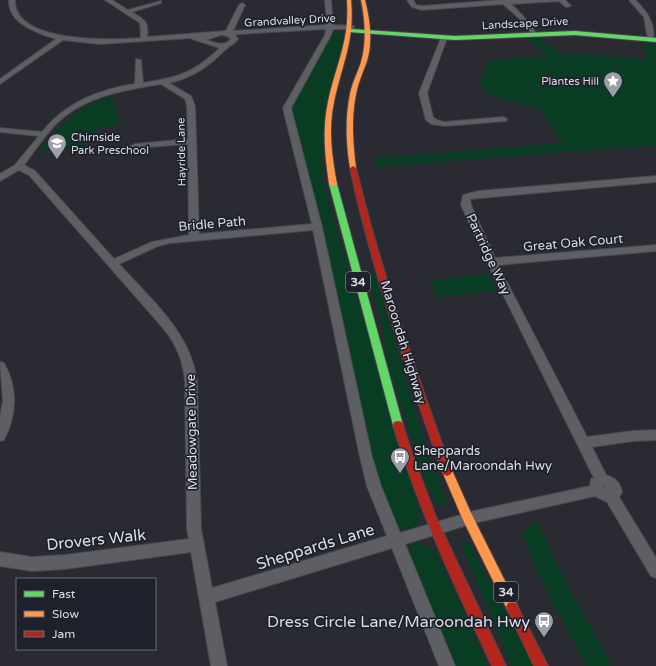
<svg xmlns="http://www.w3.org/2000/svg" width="656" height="666" font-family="'Varela Round',sans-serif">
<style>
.green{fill:#093d23}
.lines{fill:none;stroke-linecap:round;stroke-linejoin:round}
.street-casing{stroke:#48494e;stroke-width:2}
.fast-casing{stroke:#48494e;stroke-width:2}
.slow-casing{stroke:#48494e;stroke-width:2}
.jam-casing{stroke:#48494e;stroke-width:2}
.street{fill:#5e5f64;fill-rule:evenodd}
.fast{fill:#63d668;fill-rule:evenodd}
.slow{fill:#ff974d;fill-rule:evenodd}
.jam{fill:#b3261e;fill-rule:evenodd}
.labels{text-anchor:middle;stroke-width:3.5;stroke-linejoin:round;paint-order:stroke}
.far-street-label{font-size:11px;fill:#dbdde4;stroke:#1e202b}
.far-poi-label{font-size:11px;fill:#dbdde4;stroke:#1e202b;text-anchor:end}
.shield{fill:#1e202b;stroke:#a2a4ac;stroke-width:1}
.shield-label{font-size:12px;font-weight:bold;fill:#dbdde4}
.street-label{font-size:13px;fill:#dbdde4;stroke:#1e202b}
.poi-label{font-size:13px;fill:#dbdde4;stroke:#1e202b;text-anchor:start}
.near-street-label{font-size:16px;fill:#dbdde4;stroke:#1e202b}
.near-poi-label{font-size:16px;fill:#dbdde4;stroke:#1e202b;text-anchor:end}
</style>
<rect width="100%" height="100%" fill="#2a2b32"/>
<g class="green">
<polygon points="340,32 345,35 322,158 324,184 420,515 419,523 410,530 403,530 395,524 375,474 291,111 291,104 330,36 332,33"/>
<polygon points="538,38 562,55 583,53 647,60 644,42 656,44 656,145 377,167 375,158 563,143 537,107 490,96 480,85 487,61 539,56 551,59 529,39"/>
<path d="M112 95 120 124 98 129 82 149 39 151C63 121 76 109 112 95Z"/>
<polygon points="373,274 377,281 427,450 448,502 438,505 424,478 389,366 382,326 369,282 369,275"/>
<polygon points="489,274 496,291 436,297 430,280"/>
<polygon points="536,519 570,590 612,666 587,666 549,596 522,535"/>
<polygon points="463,538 470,544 534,666 511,666 495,624 464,554 461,541"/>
<polygon points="419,542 428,546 436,553 488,666 453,666 410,559 409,551 413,544"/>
</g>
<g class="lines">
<g class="street-casing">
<g id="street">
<path d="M9 0H15C14 44 113 40 141 38L140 23 105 0H112L128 10 161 1V3L132 12C145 21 149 21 147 37L226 31 239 5 242 3 245 5 244 7 233 31 327 25 325 0H331L333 25 354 26V28L352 29H333L331 35 291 108 322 227 372 457 381 486 400 533 474 511 590 486 591 479 594 478 487 262 461 205 463 195 479 191 656 176V182L470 199 471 205 495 258 656 245V251L498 265 587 437 633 431 656 430V440L633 441 592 447 606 475C615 478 620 482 622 492L619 497 656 558V578L651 576 607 502 595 496 474 523 405 544 455 666H439L392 548 215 602 227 666H211L191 552 65 569 32 571 0 566V552L32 557 65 555 189 539 187 529 185 381C183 361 177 345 164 329L29 175 19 170 0 181V174L15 165 39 136 0 132V128L42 132C65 103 100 89 135 84L136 59 141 60 143 83C178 77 193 74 220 48L192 39 191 38 100 44 63 40 0 84V79L56 39C38 33 8 24 9 0ZM326 29 325 35 283 108 312 224 199 234 195 106 191 96 169 83C193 78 210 65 226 49 230 45 235 44 238 39L235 35 238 34ZM221 35 227 36 231 39C225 47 215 43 206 40ZM161 84 185 99 187 106 188 139 135 144 131 146 135 148 188 144 189 235 152 242 114 259 35 171 24 165C34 152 44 136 56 124 84 96 125 90 161 84ZM313 230 360 457 367 486 387 536 212 588 201 529 197 381C191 332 150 299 119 264L158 246 171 243ZM603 486 608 490 603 487Z"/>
<polygon points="407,0 413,0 416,5 422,6 501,0 565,0 571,6 566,7 559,1 511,4 523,16 536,33 537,34 534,36 519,18 503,4 422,10 412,7"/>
<path d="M629 0H635C647 11 656 24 653 40L648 39 644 17Z"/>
<polygon points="444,36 447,38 427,93 433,117 437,120 444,122 503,117 507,119 506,121 444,126 431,124 426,120 419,93 441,38"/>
<path d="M0 362 4 363C18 388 17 414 4 440L0 441V417L3 400Z"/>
</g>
</g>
<g class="fast-casing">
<g id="fast">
<polygon points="351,29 455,36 575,31 656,38 656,42 575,35 455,40 349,32 348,31"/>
<polygon points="330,182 336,182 337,184 403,425 402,428 398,429 394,428 393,425 329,184"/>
</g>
</g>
<g class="slow-casing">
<g id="slow">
<path d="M347 0H351C355 41 342 64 334 102 328 129 332 157 337 184L333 186 329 184C325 157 322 129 328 102 336 64 350 41 347 0Z"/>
<path d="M361 0H365C370 20 373 42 367 61 363 72 358 83 356 94 351 119 353 143 356 168L353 170 350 168C346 143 345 118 350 94 352 83 358 72 361 62 367 42 365 20 361 0Z"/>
<polygon points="447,466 451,468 471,513 518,607 516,611 512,613 508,611 463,520 442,471 443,468"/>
</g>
</g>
<g class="jam-casing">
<g id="jam">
<path d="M353 166 356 168C381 271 416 372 452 471L451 474 447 476 443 474 442 471C407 372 372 271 350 168Z"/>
<path d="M398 421 402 422 403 425 413 456 436 517 506 666H492C455 587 418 509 393 425L394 422Z"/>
<polygon points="512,601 516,603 548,666 534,666 506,607 508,603"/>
</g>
</g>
<use href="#street" class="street"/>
<use href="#fast" class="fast"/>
<use href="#slow" class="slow"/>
<use href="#jam" class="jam"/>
</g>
<defs>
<g id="sight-pin" transform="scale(1)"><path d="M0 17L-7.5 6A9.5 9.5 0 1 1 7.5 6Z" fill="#9d9fa6" stroke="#1e202b"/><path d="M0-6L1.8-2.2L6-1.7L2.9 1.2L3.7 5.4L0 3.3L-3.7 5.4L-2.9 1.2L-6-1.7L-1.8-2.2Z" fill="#fff"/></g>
<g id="school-pin" transform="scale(1)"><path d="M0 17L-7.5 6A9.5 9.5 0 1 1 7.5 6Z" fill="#9d9fa6" stroke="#1e202b"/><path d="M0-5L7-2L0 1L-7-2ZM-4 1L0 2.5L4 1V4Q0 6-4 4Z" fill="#fff"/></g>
<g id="bus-pin" transform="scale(1)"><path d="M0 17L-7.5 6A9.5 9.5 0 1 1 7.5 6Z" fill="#9d9fa6" stroke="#1e202b"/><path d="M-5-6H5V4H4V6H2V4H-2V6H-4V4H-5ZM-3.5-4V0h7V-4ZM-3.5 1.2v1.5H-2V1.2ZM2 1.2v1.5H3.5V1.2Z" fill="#fff"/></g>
</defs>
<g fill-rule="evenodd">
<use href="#sight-pin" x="613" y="81"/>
<use href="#school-pin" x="57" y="143"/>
<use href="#bus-pin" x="400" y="457"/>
<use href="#bus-pin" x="544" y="621"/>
</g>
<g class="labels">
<g class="far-street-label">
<text transform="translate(290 20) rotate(-3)" y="4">Grandvalley Drive</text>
<text transform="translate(525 23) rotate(-3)" y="4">Landscape Drive</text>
<text transform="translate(181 152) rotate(-91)" y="4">Hayride Lane</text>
</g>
<g class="far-poi-label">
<text x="599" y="85">Plantes Hill</text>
<text x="71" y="141" text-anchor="start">Chirnside<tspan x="71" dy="13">Park Preschool</tspan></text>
</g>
<g class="shield">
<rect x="346" y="272" width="24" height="20" rx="3"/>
<rect x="494" y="582" width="24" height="20" rx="3"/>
</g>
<g class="shield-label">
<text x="358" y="286">34</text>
<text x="506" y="596">34</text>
</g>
<g class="street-label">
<text transform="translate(212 223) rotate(-5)" y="5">Bridle Path</text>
<text transform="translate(573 242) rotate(-5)" y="5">Great Oak Court</text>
<text transform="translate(489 254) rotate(65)" y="5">Partridge Way</text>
<text transform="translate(404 342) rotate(73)" y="5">Maroondah Highway</text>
<text transform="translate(191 432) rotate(-91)" y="5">Meadowgate Drive</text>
</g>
<g class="poi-label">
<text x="414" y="455">Sheppards<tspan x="414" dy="15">Lane/Maroondah Hwy</tspan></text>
</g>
<g class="near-street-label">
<text transform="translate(96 539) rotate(-6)" y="6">Drovers Walk</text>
<text transform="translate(315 546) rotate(-17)" y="6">Sheppards Lane</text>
</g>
<g class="near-poi-label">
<text x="530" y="627">Dress Circle Lane/Maroondah Hwy</text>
</g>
</g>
<rect x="16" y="578" width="140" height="72" fill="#1e202b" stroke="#6a6c75"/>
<rect x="24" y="591" width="20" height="6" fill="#63d668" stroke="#6a6c75"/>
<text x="52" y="598" font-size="12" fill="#dbdde4">Fast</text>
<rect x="24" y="611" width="20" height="6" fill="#ff974d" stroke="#6a6c75"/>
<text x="52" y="618" font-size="12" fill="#dbdde4">Slow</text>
<rect x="24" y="631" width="20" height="6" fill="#b3261e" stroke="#6a6c75"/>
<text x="52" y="638" font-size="12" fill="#dbdde4">Jam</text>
</svg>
